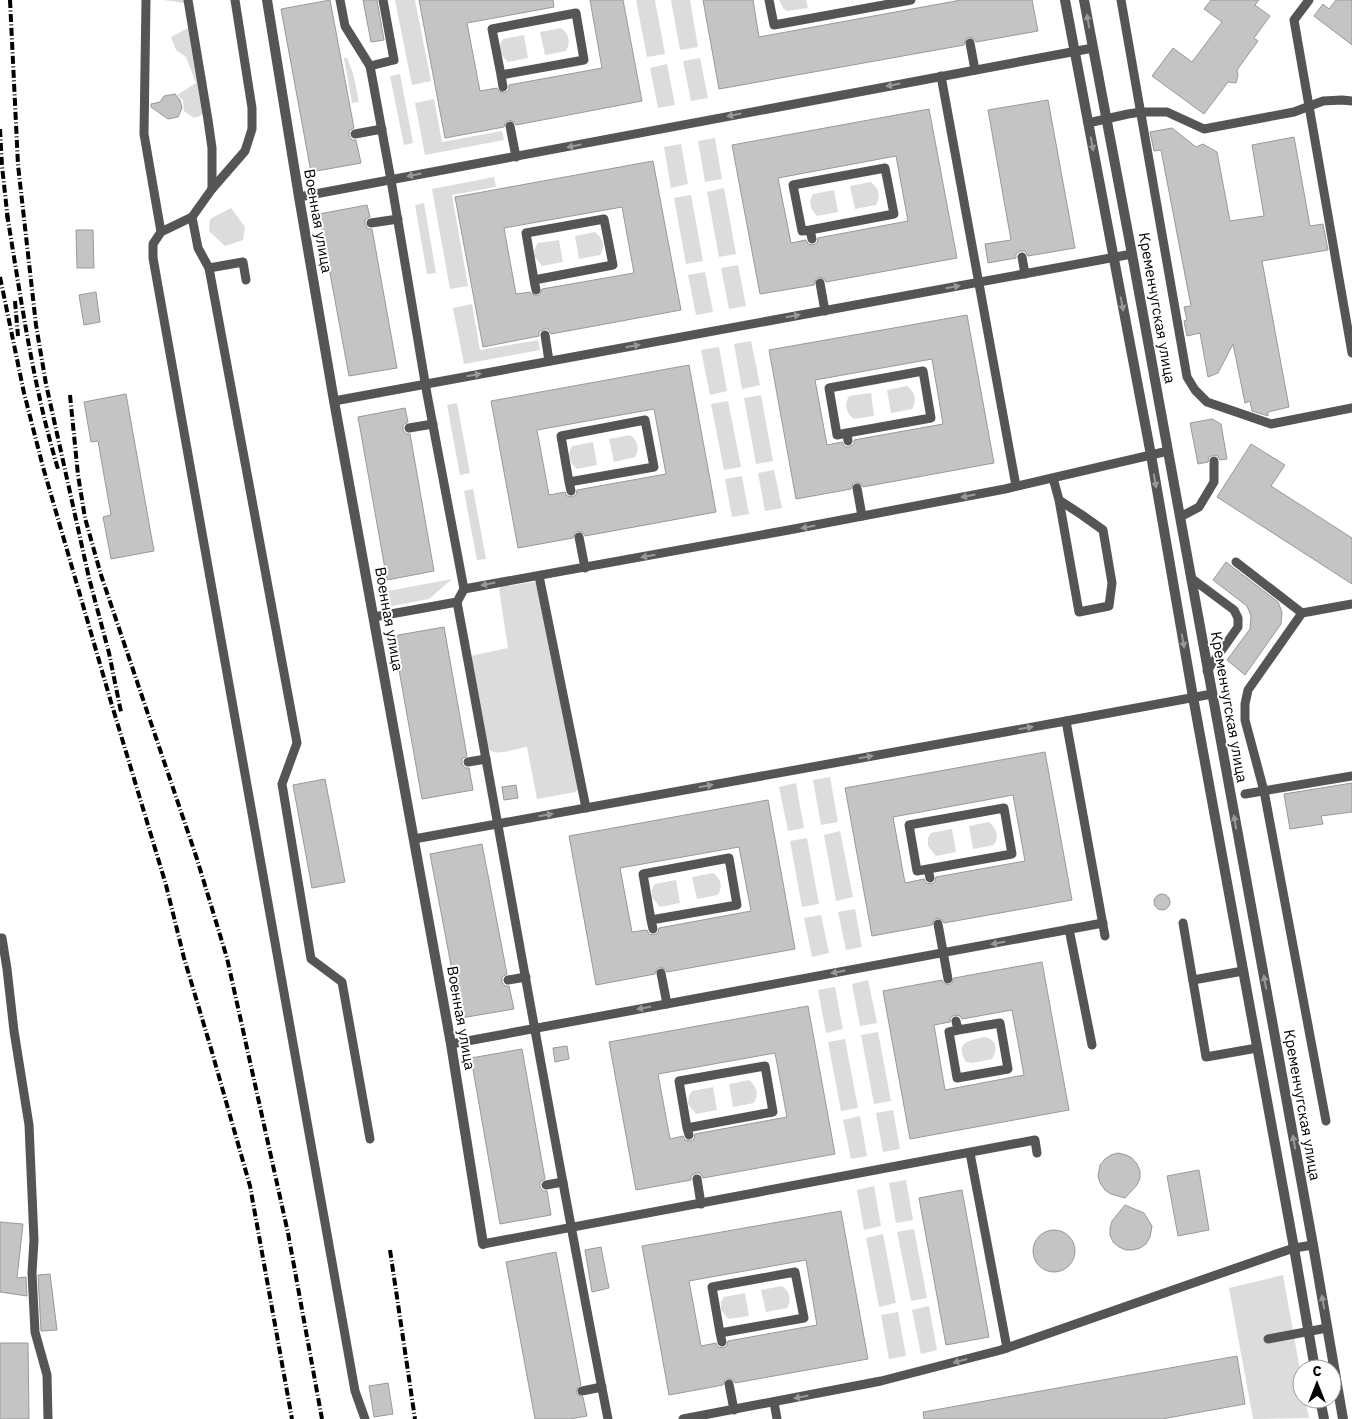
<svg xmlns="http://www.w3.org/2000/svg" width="1352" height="1419" font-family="'IBM Plex Sans',sans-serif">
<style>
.green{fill:#dcdcdc}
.building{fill:#c4c4c4;stroke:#999;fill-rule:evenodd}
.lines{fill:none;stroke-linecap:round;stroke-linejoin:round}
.service{stroke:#555;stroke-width:9}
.minor{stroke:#555;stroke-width:10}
.tertiary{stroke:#555;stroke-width:10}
.rail{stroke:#000;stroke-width:4;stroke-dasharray:8 2.5 1 2.5;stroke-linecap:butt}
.oneway{fill:#999}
.labels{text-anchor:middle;stroke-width:4;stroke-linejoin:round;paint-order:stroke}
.street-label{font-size:15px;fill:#000;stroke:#fff}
</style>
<rect width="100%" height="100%" fill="#fff"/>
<g class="green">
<polygon points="163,0 189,0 207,84 206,110 200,116 194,118 184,111 183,100 177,95 196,83 186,57 176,50 171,37 190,27 185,3"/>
<polygon points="395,0 415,0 431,81 412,85"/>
<polygon points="636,0 655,0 665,54 647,57"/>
<polygon points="671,0 690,0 698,47 680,50"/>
<polygon points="779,0 806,0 808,8 787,11 783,8"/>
<path d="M561 28C569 34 571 42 566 51L545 55 540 32Z"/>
<path d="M524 35 528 58 508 62C500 55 497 48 503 39Z"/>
<polygon points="344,58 347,58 353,73 359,102 352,103"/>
<polygon points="700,58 708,98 691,101 683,61"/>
<polygon points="667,64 675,105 658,108 650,68"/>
<polygon points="400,74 413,143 404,145 390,76"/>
<polygon points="434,99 442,142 502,131 504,140 425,155 415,103"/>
<polygon points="715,138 722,179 705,182 698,141"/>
<polygon points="681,144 688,184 671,188 664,147"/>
<polygon points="494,177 496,187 452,195 468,286 450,289 432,189"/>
<path d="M871 182C879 189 881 196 876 205L855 209 850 186Z"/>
<polygon points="724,188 736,254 719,257 707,192"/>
<path d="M834 190 838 212 817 216C810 209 808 202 813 194Z"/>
<polygon points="691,195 703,261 686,264 674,198"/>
<polygon points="424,203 436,273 427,274 415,205"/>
<polygon points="231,208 245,227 243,240 225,246 209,231 210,219"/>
<path d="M595 232C603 239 606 246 600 255L579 259 575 236Z"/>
<polygon points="559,240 563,262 542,266 534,256 535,248 538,243"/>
<polygon points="738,265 746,306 729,309 721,268"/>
<polygon points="705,272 713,312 696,315 688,275"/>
<polygon points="472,304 480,350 538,340 540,350 464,364 453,308"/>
<polygon points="751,341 760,385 742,389 734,344"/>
<polygon points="719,347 727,391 710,395 701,350"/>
<path d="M907 386C915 392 917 400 912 409L891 413 887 390Z"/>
<path d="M871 393 874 416 854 419C846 413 844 405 849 396Z"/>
<polygon points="761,395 773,461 756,464 744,398"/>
<polygon points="728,401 741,467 724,470 711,404"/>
<polygon points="457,403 470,473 460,475 447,405"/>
<path d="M630 435C638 441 640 449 635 457L614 462 609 439Z"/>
<path d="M593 442 597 465 577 469C569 462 567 455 572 446Z"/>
<polygon points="774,470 782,508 765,511 758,473"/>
<polygon points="742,476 749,514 732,517 725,479"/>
<polygon points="473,489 486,559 477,560 464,491"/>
<polygon points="452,579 429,599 391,606 388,591"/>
<path d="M533 582 536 583 578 788 576 792 537 799 527 747C518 748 502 754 494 752 489 751 490 750 488 746L471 659 472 656 475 655 508 648 499 589 501 587Z"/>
<polygon points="830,777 838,822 821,825 813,780"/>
<polygon points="796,783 804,828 788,831 779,787"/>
<path d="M989 822C997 829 999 836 994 845L973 849 969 826Z"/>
<polygon points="952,829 956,852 936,856 928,846 928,838 931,833"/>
<polygon points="840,831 853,897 836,901 824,835"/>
<polygon points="807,838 819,904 802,907 790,841"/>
<path d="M713 873C721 879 723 886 718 895L697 899 692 877Z"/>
<polygon points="676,880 680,903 660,907 652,897 652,889 655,884"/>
<polygon points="855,909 862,947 846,950 838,912"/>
<polygon points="821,915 829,953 812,957 804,918"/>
<polygon points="868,980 877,1023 860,1026 852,984"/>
<polygon points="835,987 843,1029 826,1033 818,990"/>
<polygon points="878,1032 891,1101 874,1104 861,1035"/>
<path d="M984 1037C997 1039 998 1049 992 1059L973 1063 966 1062C955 1043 967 1041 984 1037Z"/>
<polygon points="845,1039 858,1108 841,1111 828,1042"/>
<path d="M749 1080C757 1087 759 1094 754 1103L733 1107 729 1084Z"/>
<polygon points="713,1087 717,1110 696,1114 688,1104 689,1096 692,1091"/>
<polygon points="893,1110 900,1149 883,1152 876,1113"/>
<polygon points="860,1116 867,1156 851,1159 843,1120"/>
<polygon points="906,1180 913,1220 896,1223 889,1183"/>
<polygon points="874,1186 881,1226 864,1230 857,1190"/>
<polygon points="914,1229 927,1298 911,1301 897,1232"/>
<polygon points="883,1234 896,1303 879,1307 866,1238"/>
<polygon points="1283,1275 1302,1381 1302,1399 1305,1399 1309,1418 1253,1419 1229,1288"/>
<path d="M782 1286C790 1292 792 1300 787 1308L766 1312 761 1290Z"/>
<polygon points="745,1293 749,1316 728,1319 721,1310 721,1302 724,1297"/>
<polygon points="929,1306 937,1350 921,1354 912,1310"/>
<polygon points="898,1312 906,1356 889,1359 881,1315"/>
</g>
<g class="building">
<polygon points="330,0 354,128 349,131 349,136 352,140 356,140 361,163 311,172 281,9"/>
<polygon points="363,0 377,0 384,40 371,42"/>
<polygon points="419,0 553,0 554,7 467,23 480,91 497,88 499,91 504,93 509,90 509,85 602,68 590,0 623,0 642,101 516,125 514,122 509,120 506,122 504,127 445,138"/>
<polygon points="703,0 753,0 759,37 961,0 1032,0 1038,31 976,42 974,39 969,37 966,39 964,45 719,89"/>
<polygon points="1211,0 1259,0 1255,5 1270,16 1254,38 1258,41 1237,70 1238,75 1236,83 1228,82 1204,114 1152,76 1173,48 1192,62 1222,22 1204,9"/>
<polygon points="1336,0 1352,0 1352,45 1314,16 1323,4 1329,9"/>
<polygon points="175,94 180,100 182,108 178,117 168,119 151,107 151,104 160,102 164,96"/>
<polygon points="1048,100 1075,248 1028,256 1025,251 1020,251 1016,254 1016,258 988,263 985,244 1011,240 988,110"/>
<path d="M929 109 957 258 826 282 824 279 819 277 816 279 814 285 760 294 732 145ZM896 156 908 221 818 238 817 243 813 245 808 244 806 240 791 243 778 178Z"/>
<polygon points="1172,128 1196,147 1203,144 1217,152 1230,221 1264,216 1252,145 1294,137 1310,226 1323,224 1328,250 1262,261 1289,407 1268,412 1268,416 1252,411 1250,401 1245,403 1233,344 1218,373 1208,377 1200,333 1187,336 1184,321 1187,320 1184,307 1191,306 1161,150 1154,151 1150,132"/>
<path d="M653 161 681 310 551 334 548 329H544L539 332V336L483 347 455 197ZM622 207 634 273 542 289 540 294 537 296 532 294 530 292 516 294 504 228Z"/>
<polygon points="367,205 370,217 365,220 365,224 368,229 372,229 397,368 349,376 319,214"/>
<polygon points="76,230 93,230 94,268 77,268"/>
<polygon points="96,292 100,322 84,325 79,295"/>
<path d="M967 315 994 463 863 487 861 484 856 482 853 484 851 489 796 499 769 350ZM932 359 943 424 854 440V444L849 447H845L842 442 827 445 815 380Z"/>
<path d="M689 365 716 512 585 536 583 533 578 531 575 533 573 538 518 548 491 401ZM654 409 666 474 577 490 576 495 572 497 567 496 565 492 549 495 537 430Z"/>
<polygon points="126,394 154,551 111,559 103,517 111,515 98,441 91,442 84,402"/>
<polygon points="405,408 408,422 403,425 403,430 406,434 410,434 434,571 387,580 358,417"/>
<polygon points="1212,419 1221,424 1227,459 1220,460 1218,456 1214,455 1209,457 1208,462 1198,464 1190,423"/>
<polygon points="1251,444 1285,465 1271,486 1352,538 1352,584 1217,497"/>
<polygon points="1226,562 1278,602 1282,612 1281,624 1245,675 1227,660 1250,629 1251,616 1247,606 1213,580"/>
<polygon points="444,627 467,756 462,759 462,764 465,768 469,768 473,790 422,799 393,636"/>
<path d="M1045 752 1072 900 944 923 942 920 937 918 934 920 932 925 872 936 845 788ZM1013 795 1025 861 936 877 935 882 931 884 926 883 924 879 905 883 893 817Z"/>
<polygon points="325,779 345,882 312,888 293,785"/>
<polygon points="1352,783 1352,812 1321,816 1323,824 1290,829 1284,794"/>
<polygon points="516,785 518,798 504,800 502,787"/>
<path d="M768 800 795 949 667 972 665 969 660 967 657 969 655 974 596 985 569 836ZM739 847 751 911 659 928 658 933 654 935 649 934 647 930 632 932 620 868Z"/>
<polygon points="482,844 507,974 502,977 502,982 505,986 509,986 514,1009 461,1018 430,854"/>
<circle cx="1162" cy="902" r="8"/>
<path d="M1042 962 1069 1110 910 1139 883 991 942 980 944 983 949 985 952 983 954 978ZM1012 1010 1024 1075 945 1090 934 1025 950 1022 951 1017 955 1015 960 1016 962 1019Z"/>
<path d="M808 1006 835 1154 703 1178 700 1173H696L691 1176V1180L636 1190 609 1042ZM775 1053 787 1117 695 1134 694 1139 690 1141 685 1140 683 1136 670 1139 658 1074Z"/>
<polygon points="567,1046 569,1059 555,1062 553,1048"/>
<polygon points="522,1049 545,1179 540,1182 540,1187 543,1191 547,1191 551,1215 500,1224 471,1058"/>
<polygon points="1118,1153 1126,1155 1132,1158 1137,1164 1140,1171 1140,1178 1137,1185 1125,1198 1111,1194 1105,1190 1100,1183 1098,1176 1100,1165 1105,1159 1111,1155"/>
<polygon points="1199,1170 1209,1230 1178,1236 1167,1176"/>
<polygon points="962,1190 989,1337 946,1345 919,1198"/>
<polygon points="1125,1205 1144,1213 1152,1226 1150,1237 1146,1244 1140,1248 1133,1250 1126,1250 1119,1247 1113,1242 1110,1235 1110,1228 1112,1221"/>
<path d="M841 1211 868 1359 735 1383 733 1380 728 1378 725 1380 723 1385 669 1395 642 1246ZM806 1260 817 1325 728 1341 727 1346 723 1348 718 1347 716 1343 701 1346 689 1281Z"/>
<polygon points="0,1222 23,1224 17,1278 26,1277 27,1296 0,1292"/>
<circle cx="1054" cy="1251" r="21"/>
<polygon points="601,1247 609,1288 592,1292 585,1250"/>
<polygon points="556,1252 581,1385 578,1387 576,1392 578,1395 583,1397 587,1416 570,1419 535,1419 506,1262"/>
<polygon points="50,1274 57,1330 41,1331 38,1275"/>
<polygon points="0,1343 28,1343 29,1419 0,1419"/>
<polygon points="1237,1356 1245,1404 1162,1419 924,1419 923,1412"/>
<polygon points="388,1383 393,1414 374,1417 369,1386"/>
</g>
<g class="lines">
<g class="service">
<polyline points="146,0 144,134 161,232"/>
<polyline points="188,0 208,120 212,148 212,189"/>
<polyline points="235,0 252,108 252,129 245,151 212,189 192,217 161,232 153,244 153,258 355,1391 365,1419"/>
<polyline points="340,0 345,26 370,66 391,180 427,394 464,589 457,602 374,617"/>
<polyline points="769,0 774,25 911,0"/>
<polyline points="1121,0 1187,377 1195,390 1207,402 1271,424 1352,408"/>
<polyline points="1309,0 1294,20 1352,353"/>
<polyline points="970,43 975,70"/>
<polyline points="370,66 394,60 383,0"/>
<polyline points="501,75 492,29 576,13 584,60 501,75 503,87"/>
<polyline points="941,76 1016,486"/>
<polyline points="1088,123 1128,114 1141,112 1167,112 1204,129 1294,112 1323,101 1342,100 1352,101"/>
<polyline points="510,126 516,157"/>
<polyline points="355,134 382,129"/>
<polyline points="299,197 1093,48"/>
<polyline points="192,217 198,248 209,268 297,743 282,784 311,959 342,982 370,1139"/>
<polyline points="371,223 398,219"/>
<polyline points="810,230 802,231 793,185 885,168 894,214 810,230 812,239"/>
<polyline points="1022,257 1025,274"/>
<polyline points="209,268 243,262 246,280"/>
<polyline points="534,280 526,233 604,219 613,265 534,280 536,290"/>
<polyline points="820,283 825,311"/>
<polyline points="545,335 549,361"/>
<polyline points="334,401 1132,254"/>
<polyline points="409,428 433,424"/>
<polyline points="847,433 837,435 829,388 923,371 931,418 847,433 848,441"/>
<polyline points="1053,478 1059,500 1079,612 1109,606 1112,583 1103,530 1082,515 1059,500"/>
<polyline points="569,482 561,436 645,420 654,467 569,482 571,491"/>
<polyline points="857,488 862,516"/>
<polyline points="1180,517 1199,507 1214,482 1214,461"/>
<polyline points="579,537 585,568"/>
<polyline points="1236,562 1302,613"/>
<polyline points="539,576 586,808"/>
<polyline points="1191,578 1234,610 1238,618 1238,627 1207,671"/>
<polyline points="464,589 794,529 1005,489 1168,451"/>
<path d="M457 602C508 874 554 1147 608 1419"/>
<polyline points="1066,721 1105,936"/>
<polyline points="468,762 486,759"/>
<polyline points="1245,794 1352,776"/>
<polyline points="414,839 1066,721 1212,694"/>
<polyline points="928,869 917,871 909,825 1004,808 1012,854 928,869 930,878"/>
<polyline points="651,920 643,874 729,858 737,905 651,920 653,929"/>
<polyline points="1183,923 1206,1057 1257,1048"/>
<polyline points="938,924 948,979"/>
<polyline points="1069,929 1092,1045"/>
<polyline points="0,938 2,938 7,969 14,1031 29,1125 34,1240 32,1273 35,1332 47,1375 48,1419"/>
<polyline points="661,973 667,1004"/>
<polyline points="508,980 526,977"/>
<polyline points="1193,980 1243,971"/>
<polyline points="956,1021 958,1030 949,1032 957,1078 1008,1069 1000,1023 958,1030"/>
<polyline points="451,1044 1103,923"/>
<polyline points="1326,1121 1264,791 1245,720 1245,704 1248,690 1302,613 1352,604"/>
<polyline points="687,1128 679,1081 765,1066 773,1112 687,1128 689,1135"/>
<polyline points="970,1153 1007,1348"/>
<polyline points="697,1179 701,1204"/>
<polyline points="546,1185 563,1182"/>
<polyline points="483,1244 1035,1140 1037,1153"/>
<polyline points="720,1333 712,1287 795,1272 804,1318 720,1333 722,1342"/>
<polyline points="1268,1339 1327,1328"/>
<polyline points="729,1384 734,1410"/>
<polyline points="582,1391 602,1387"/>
<polyline points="774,1402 777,1419"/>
<polyline points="683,1419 881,1381 1001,1350 1279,1253 1294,1248 1313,1245"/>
</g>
<polyline class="minor" points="267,0 299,197 334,401 451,1044 483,1244"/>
<g class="tertiary">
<polyline points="1065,0 1151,455 1193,697 1294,1248 1315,1369"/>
<polyline points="1084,0 1132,254 1313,1245 1343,1419"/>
<polyline points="1320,1399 1324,1419"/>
</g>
<g class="rail">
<polyline points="10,0 18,165 36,325 46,384 89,578 109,653 121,712"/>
<polyline points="0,129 2,166 8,221"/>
<path d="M7 214C21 299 33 386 58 469"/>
<polyline points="0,277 24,393 43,467 111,702 166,885 184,958 210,1045 250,1186 292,1419"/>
<polyline points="15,301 18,336"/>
<polyline points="70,395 78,475 85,518 101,575 197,859 227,958 288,1233 322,1419"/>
<polyline points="390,1250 415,1419"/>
</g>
</g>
<defs><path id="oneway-solid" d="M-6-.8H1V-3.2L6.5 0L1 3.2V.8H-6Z" transform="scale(1.25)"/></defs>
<g class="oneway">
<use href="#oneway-solid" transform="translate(1088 21) rotate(-100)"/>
<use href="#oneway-solid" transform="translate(893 85) rotate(169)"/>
<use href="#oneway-solid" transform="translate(734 115) rotate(169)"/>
<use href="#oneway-solid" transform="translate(1092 144) rotate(79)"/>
<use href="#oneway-solid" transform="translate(574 146) rotate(169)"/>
<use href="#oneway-solid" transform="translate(414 175) rotate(169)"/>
<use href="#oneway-solid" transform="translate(953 287) rotate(-10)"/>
<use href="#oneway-solid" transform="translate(1122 304) rotate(79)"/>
<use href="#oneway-solid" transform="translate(793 316) rotate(-10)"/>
<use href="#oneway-solid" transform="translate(633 346) rotate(-10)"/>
<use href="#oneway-solid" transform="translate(474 375) rotate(-10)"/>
<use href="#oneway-solid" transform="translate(1155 481) rotate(80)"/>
<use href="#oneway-solid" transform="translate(968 496) rotate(169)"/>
<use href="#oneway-solid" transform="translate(808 527) rotate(169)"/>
<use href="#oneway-solid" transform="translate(648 556) rotate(170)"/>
<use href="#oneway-solid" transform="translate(488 584) rotate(169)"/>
<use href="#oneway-solid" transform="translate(1183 641) rotate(80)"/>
<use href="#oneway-solid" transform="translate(1026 728) rotate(-10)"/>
<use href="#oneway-solid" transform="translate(866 757) rotate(-10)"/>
<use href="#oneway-solid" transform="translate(706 786) rotate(-10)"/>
<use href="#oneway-solid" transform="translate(546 815) rotate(-10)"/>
<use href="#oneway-solid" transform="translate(1235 822) rotate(-100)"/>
<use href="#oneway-solid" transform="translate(998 943) rotate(169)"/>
<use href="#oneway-solid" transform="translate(838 972) rotate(169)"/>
<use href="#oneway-solid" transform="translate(1265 982) rotate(-100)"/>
<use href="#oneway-solid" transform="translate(644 1008) rotate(169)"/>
<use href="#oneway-solid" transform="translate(1294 1142) rotate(-100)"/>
<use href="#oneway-solid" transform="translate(1323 1302) rotate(-100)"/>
<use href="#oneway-solid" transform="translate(960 1361) rotate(165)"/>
<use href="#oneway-solid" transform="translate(801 1397) rotate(169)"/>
</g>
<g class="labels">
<g class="street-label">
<text transform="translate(318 221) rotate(80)" y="5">Военная улица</text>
<text transform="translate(1157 308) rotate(80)" y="5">Кременчугская улица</text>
<text transform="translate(389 619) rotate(80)" y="5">Военная улица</text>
<text transform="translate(1229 707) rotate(80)" y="5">Кременчугская улица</text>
<text transform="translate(461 1018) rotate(80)" y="5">Военная улица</text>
<text transform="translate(1302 1105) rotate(80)" y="5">Кременчугская улица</text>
</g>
</g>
<g transform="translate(1317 1384)"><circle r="24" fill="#ffffff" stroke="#999999"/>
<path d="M0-4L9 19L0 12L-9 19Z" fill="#000000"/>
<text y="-8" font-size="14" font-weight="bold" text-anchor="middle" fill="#000000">С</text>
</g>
</svg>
